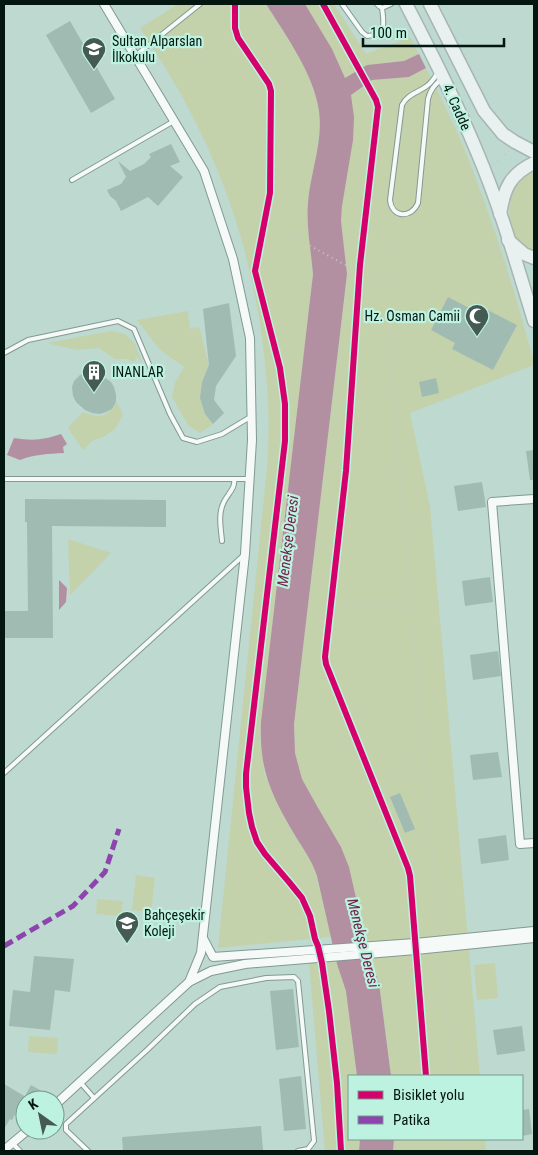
<svg xmlns="http://www.w3.org/2000/svg" width="538" height="1155" font-family="'Roboto Condensed',sans-serif">
<style>
.green{fill:#c4d2ac}
.water{fill:#b290a1}
.building{fill:#a0bbb2}
.lines{fill:none;stroke-linecap:round;stroke-linejoin:round}
.lane-casing{stroke:#839992;stroke-width:6}
.street-casing{stroke:#839992;stroke-width:10}
.primary-casing{stroke:#a7b6b1;stroke-width:15}
.path{stroke:#c2cbc8;stroke-width:2;stroke-dasharray:1 4;stroke-linecap:butt}
.lane{stroke:#f5f9f8;stroke-width:4}
.street{stroke:#f5f9f8;stroke-width:8}
.primary{stroke:#e8f0f0;stroke-width:12}
.quiet{stroke:#8e44ad;stroke-width:5;stroke-dasharray:10 5;stroke-linecap:butt}
.cycleway-casing{stroke:#bef2e0;stroke-width:9}
.cycleway{stroke:#d6006c;stroke-width:6}
.labels{text-anchor:middle;stroke-width:4.5;stroke-linejoin:round;paint-order:stroke}
.poi-label{font-size:14px;fill:#031610;stroke:#bef2e0;text-anchor:start}
.street-label{font-size:14px;fill:#031610;stroke:#bef2e0}
.water-label{font-size:15px;font-style:italic;fill:#6e244b;stroke:#bef2e0}
</style>
<rect width="100%" height="100%" fill="#bdd9d0"/>
<g class="green">
<path d="M178 4H266C283 31 310 69 317 101 326 136 311 168 308 202 306 226 311 251 313 274L261 722 260 739 265 775 272 792 287 822 315 869 331 937 218 948 268 458C268 441 269 423 268 405 264 307 240 211 196 123 180 90 160 59 140 28Z"/>
<polygon points="305,4 334,4 366,54 410,37 419,54 404,61 367,65 345,79 332,49"/>
<path d="M426 68C439 94 453 121 464 148 492 218 515 290 534 363V365L410 413 430 506 480 1076H391L379 983 369 955 349 867 341 847 317 806 302 779 295 753 294 724 347 274 341 221 342 206 351 95 372 80 409 77Z"/>
<path d="M534 171V256C526 250 517 243 513 233 503 210 512 182 534 171Z"/>
<polygon points="188,311 190,329 199,327 209,365 202,382 200,398 205,414 213,424 200,433 188,425 172,397 175,383 184,367 160,350 137,320"/>
<polygon points="111,331 125,334 135,344 142,363 136,356 135,362 127,359 115,359 99,348 84,349 77,350 47,343"/>
<path d="M117 402 123 415 115 429 103 437 92 441 83 450 68 428 83 412C87 413 91 415 96 416 106 417 112 410 117 402Z"/>
<polygon points="68,539 111,553 70,595"/>
<polygon points="136,875 155,878 151,912 132,910"/>
<polygon points="97,899 123,901 121,916 96,914"/>
<polygon points="336,961 344,985 348,998 357,1076 349,1076 349,1139 360,1139 359,1151 325,1151 309,963"/>
<polygon points="495,963 498,998 477,1000 474,965"/>
<polygon points="29,1036 58,1038 57,1054 28,1052"/>
<polygon points="394,1139 485,1139 486,1151 393,1151"/>
</g>
<g class="water">
<path d="M266 4H305L332 49 345 78 367 65 404 61 419 54 426 68 409 77 372 80 351 95 354 117 353 140 342 206 341 221 347 274 294 724 295 753 302 779 317 806 341 847 349 867 369 955 379 983 391 1076H357L346 991 337 964 317 876C312 860 301 846 293 832 270 793 259 768 261 722L313 274C311 251 306 226 308 202 311 168 326 136 317 101 310 69 283 31 266 4Z"/>
<path d="M61 434 67 444 63 447 64 453C48 454 35 454 20 460L7 455 14 438C34 441 43 440 61 434Z"/>
<polygon points="59,580 67,588 66,602 59,610"/>
<polygon points="360,1139 394,1139 393,1151 359,1151"/>
</g>
<g class="building">
<polygon points="70,21 115,99 91,113 46,35"/>
<polygon points="171,144 180,162 170,166 183,177 158,206 148,197 121,211 116,201 110,196 107,190 121,184 126,177 118,161 130,171 144,164 151,157 149,154"/>
<polygon points="448,297 473,310 476,304 517,325 493,370 452,349 455,343 431,330"/>
<polygon points="229,303 236,356 216,386 214,400 224,413 213,424 205,414 200,398 202,382 209,365 203,309"/>
<polygon points="86,372 94,372 100,374 111,382 114,387 116,395 116,402 112,409 106,412 100,414 92,413 85,410 76,402 73,396 72,387 74,381 80,375"/>
<polygon points="436,378 439,393 422,397 419,382"/>
<polygon points="534,450 534,480 530,480 526,451"/>
<polygon points="482,482 486,507 458,511 454,486"/>
<polygon points="25,499 166,500 166,527 52,526 53,638 4,638 4,611 28,611 27,522 25,522"/>
<polygon points="490,577 493,602 465,606 462,581"/>
<polygon points="498,651 501,676 473,680 470,655"/>
<polygon points="498,752 502,777 473,780 470,755"/>
<polygon points="400,793 415,829 405,833 390,797"/>
<polygon points="506,835 509,860 481,864 478,839"/>
<polygon points="34,956 74,959 70,992 55,990 50,1030 9,1026 13,990 30,992"/>
<polygon points="293,989 299,1047 276,1050 270,991"/>
<polygon points="522,1026 525,1051 497,1055 493,1030"/>
<polygon points="301,1076 306,1129 284,1131 279,1079"/>
<polygon points="4,1084 26,1097 20,1108 19,1107 12,1120 10,1119 4,1129"/>
<polygon points="31,1085 45,1093 41,1100 33,1100 25,1096"/>
<polygon points="529,1109 532,1134 522,1136 522,1110"/>
<polygon points="261,1126 263,1150 123,1151 122,1137"/>
</g>
<g class="lines">
<g class="lane-casing">
<g id="lane">
<path d="M342 4 362 32 367 36C387 35 384 23 382 8L379 6 377 4"/>
<polyline points="382,8 391,4"/>
<polyline points="135,56 200,4"/>
<path d="M439 72C435 76 432 82 428 85 420 92 407 94 402 105L390 200C392 218 411 219 418 203L428 99C430 90 435 84 442 79"/>
<polyline points="72,180 174,121"/>
<polyline points="4,353 28,340 118,321 134,329 170,414 183,438 197,442 222,434 252,416"/>
<polyline points="4,479 250,479"/>
<path d="M222 541C221 529 218 515 223 504 226 495 236 489 234 479"/>
<polyline points="4,773 245,554"/>
<polyline points="80,1082 94,1098"/>
<polyline points="13,1144 20,1151"/>
<polyline points="88,1151 66,1130 66,1124 147,1050 195,1004 220,987 266,978 294,977 298,981 314,1141 308,1149 298,1151"/>
</g>
</g>
<g class="street-casing">
<g id="street">
<polyline points="534,499 492,502 520,844 534,843"/>
<polyline points="203,938 213,957 415,943 534,931"/>
<polyline points="189,982 211,971 245,964 416,950 534,938"/>
<polyline points="55,1105 189,982 201,953 245,554 252,440 250,338 233,259 204,171 104,4"/>
<polyline points="4,1150 28,1130"/>
</g>
</g>
<g class="primary-casing">
<g id="primary">
<path d="M406 4C431 52 456 101 477 152 500 206 517 265 534 321"/>
<polyline points="430,4 484,111 503,134 515,142 534,152"/>
<path d="M500 214C504 189 510 174 534 163"/>
<polyline points="508,240 524,254 534,258"/>
</g>
</g>
<g class="path">
<polyline points="493,164 500,159 509,151"/>
<polyline points="473,171 470,172 507,279 510,278"/>
<polyline points="365,216 404,254"/>
<polyline points="279,229 386,287"/>
<polyline points="387,320 439,933"/>
<polyline points="331,600 411,609"/>
<polyline points="378,796 424,753"/>
<polyline points="441,955 452,1076"/>
<polyline points="457,1139 458,1151"/>
</g>
<use href="#lane" class="lane"/>
<use href="#street" class="street"/>
<use href="#primary" class="primary"/>
<polyline class="quiet" points="4,946 73,906 105,872 119,829"/>
<g class="cycleway-casing">
<g id="cycleway">
<polyline points="235,4 235,28 238,38 269,84 271,91 270,193 255,271 280,368 285,404 285,441 246,774 246,787 249,813 252,827 257,842 265,854 289,882 302,898 310,916 315,939 318,946 322,963 329,1011 337,1083 341,1151"/>
<polyline points="323,4 376,100 378,107 360,265 346,471 325,657 326,664 408,868 410,876 426,1076"/>
</g>
</g>
<use href="#cycleway" class="cycleway"/>
</g>
<defs>
<g id="school-pin" transform="scale(1.25)"><path d="M0 17L-7.5 6A9.5 9.5 0 1 1 7.5 6Z" fill="#445a53" stroke="#bef2e0"/><path d="M0-5L7-2L0 1L-7-2ZM-4 1L0 2.5L4 1V4Q0 6-4 4Z" fill="#fff"/></g>
<g id="mosque-pin" transform="scale(1.25)"><path d="M0 17L-7.5 6A9.5 9.5 0 1 1 7.5 6Z" fill="#445a53" stroke="#bef2e0"/><path d="M3.5-4.9A6 6 0 1 0 3.5 4.9A5 5 0 1 1 3.5-4.9Z" fill="#fff"/></g>
<g id="building-pin" transform="scale(1.25)"><path d="M0 17L-7.5 6A9.5 9.5 0 1 1 7.5 6Z" fill="#445a53" stroke="#bef2e0"/><path d="M-4-6H4V6H1V3H-1V6H-4ZM-2.5-4.3h1.7v1.8h-1.7ZM.8-4.3h1.7v1.8H.8ZM-2.5-1h1.7V.8h-1.7ZM.8-1h1.7V.8H.8Z" fill="#fff"/></g>
</defs>
<g fill-rule="evenodd">
<use href="#school-pin" x="94" y="49"/>
<use href="#mosque-pin" x="477" y="316"/>
<use href="#building-pin" x="94" y="372"/>
<use href="#school-pin" x="127" y="923"/>
</g>
<g class="labels">
<g class="poi-label">
<text x="112" y="46">Sultan Alparslan<tspan x="112" dy="16">İlkokulu</tspan></text>
<text x="460" y="321" text-anchor="end">Hz. Osman Camii</text>
<text x="112" y="377">INANLAR</text>
<text x="144" y="920">Bahçeşekir<tspan x="144" dy="16">Koleji</tspan></text>
</g>
<g class="street-label">
<text transform="translate(457 107) rotate(66)" y="5">4. Cadde</text>
</g>
<g class="water-label">
<text transform="translate(288 541) rotate(-83)" y="5">Menekşe Deresi</text>
<text transform="translate(363 943) rotate(76)" y="5">Menekşe Deresi</text>
</g>
</g>
<rect width="538" height="1155" fill="none" stroke="#031610" stroke-width="10"/>
<rect x="348" y="1075" width="175" height="65" fill="#bef2e0" stroke="#739a8d"/>
<rect x="358" y="1091" width="25" height="8" fill="#d6006c" stroke="#739a8d"/>
<text x="393" y="1100" font-size="15" fill="#031610">Bisiklet yolu</text>
<rect x="358" y="1116" width="25" height="8" fill="#8e44ad" stroke="#739a8d"/>
<text x="393" y="1125" font-size="15" fill="#031610">Patika</text>
<g transform="translate(40 1115) rotate(327)"><circle r="24" fill="#bef2e0" stroke="#739a8d"/>
<path d="M0-4L9 19L0 12L-9 19Z" fill="#445a53"/>
<text y="-8" font-size="14" font-weight="bold" text-anchor="middle" fill="#031610">K</text>
</g>
<path d="M363 38v8h141v-8" fill="none" stroke="#031610" stroke-width="2.5"/>
<text x="370" y="38" font-size="15" fill="#031610" stroke="#bef2e0" stroke-width="4" paint-order="stroke">100 m</text>
</svg>
